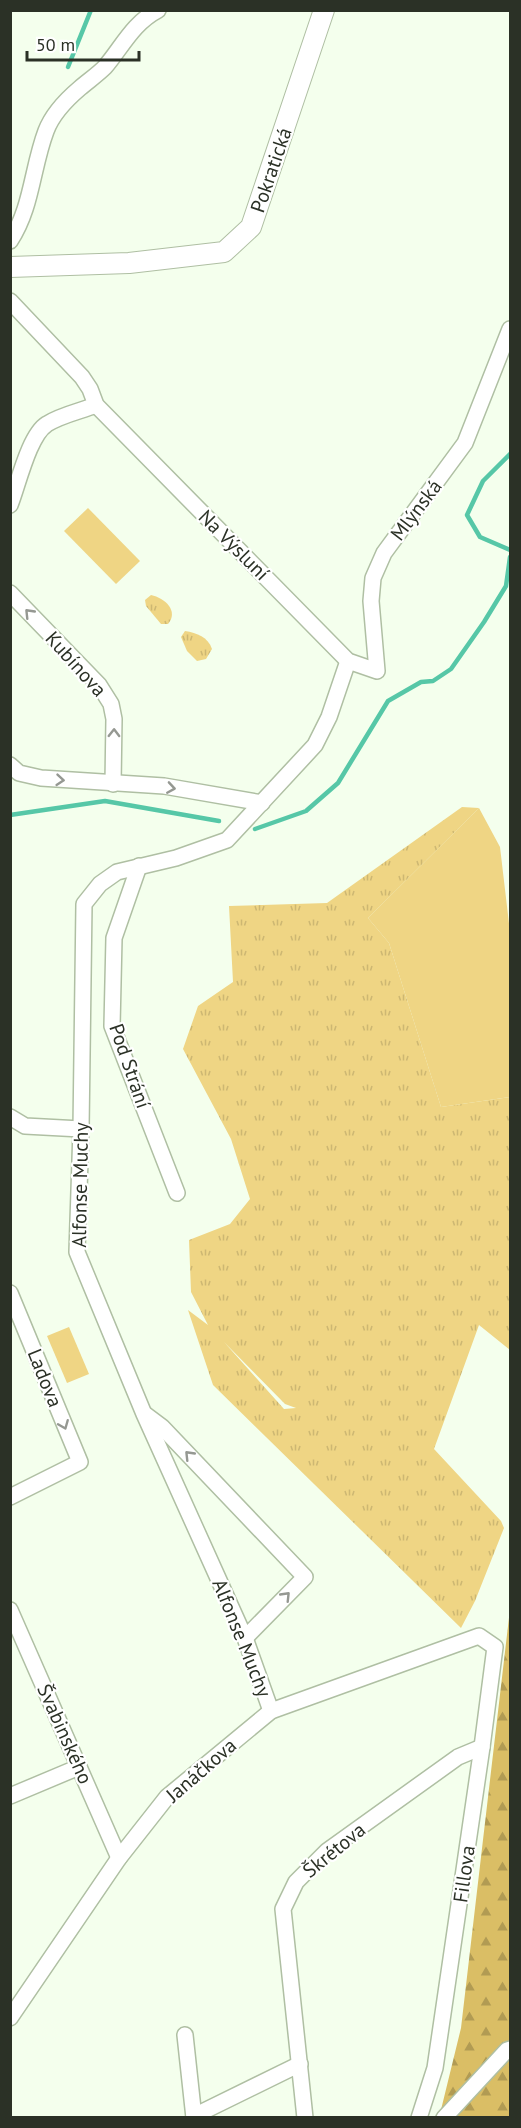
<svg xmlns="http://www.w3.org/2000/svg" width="521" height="2128" font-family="'PT Sans',sans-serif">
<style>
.grass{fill:url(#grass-tufts);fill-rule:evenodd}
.forest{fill:url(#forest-firs)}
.garden{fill:#efd584}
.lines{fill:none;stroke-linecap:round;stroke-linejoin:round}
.stream{stroke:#56c7a7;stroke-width:4.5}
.minor-casing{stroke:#afbfa3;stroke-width:18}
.tertiary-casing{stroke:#afbfa3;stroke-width:22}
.minor{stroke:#fff;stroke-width:15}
.tertiary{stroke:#fff;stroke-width:20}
.oneway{stroke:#959892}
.labels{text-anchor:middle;stroke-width:4.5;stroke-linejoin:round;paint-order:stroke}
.street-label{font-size:20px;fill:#2b3126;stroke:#fff}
</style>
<defs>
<pattern id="grass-tufts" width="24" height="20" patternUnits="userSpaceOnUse" patternTransform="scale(1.5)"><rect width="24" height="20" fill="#efd584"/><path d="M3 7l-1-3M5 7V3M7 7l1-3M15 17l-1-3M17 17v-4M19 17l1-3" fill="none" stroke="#cdb772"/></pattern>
<pattern id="forest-firs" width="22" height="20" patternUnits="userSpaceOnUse" patternTransform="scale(1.5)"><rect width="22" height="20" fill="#dabe65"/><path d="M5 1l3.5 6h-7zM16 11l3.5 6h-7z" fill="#b19b53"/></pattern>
</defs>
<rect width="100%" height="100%" fill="#f4ffed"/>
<g class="grass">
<path d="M151 595C165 598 179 611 168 624H161L146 606 145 600Z"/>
<path d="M185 631C197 633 208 637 212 649L206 659 197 661 187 651 181 637Z"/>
<path d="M462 807 479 808 368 918 389 943 441 1107 510 1097V1350L479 1325 434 1449 501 1521 504 1528 475 1601 461 1628 213 1385 188 1310 208 1325 191 1292 189 1240 230 1224 250 1199 231 1139 183 1049 198 1006 233 982 229 906 327 903ZM224 1342 285 1404 296 1408 284 1409Z"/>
</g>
<polygon class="forest" points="510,1609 510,2117 439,2118 461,2028"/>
<g class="garden">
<polygon points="88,508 140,561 116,584 64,531"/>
<polygon points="479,808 500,847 510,932 510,1097 441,1107 389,943 368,918"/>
<polygon points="69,1327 89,1374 67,1383 47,1336"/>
</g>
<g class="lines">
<g class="stream">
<polyline points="68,67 91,10"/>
<polyline points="510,454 483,481 467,515 480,537 510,550"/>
<polyline points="10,815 105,801 219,821"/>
<polyline points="255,829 306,811 338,783 388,701 421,682 433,681 451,669 484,622 506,586 510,557"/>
</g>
<g class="minor-casing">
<g id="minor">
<path d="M10 241C32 208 32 168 46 131 52 115 67 99 80 88 88 81 97 75 105 67 122 47 133 23 158 10"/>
<polyline points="10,301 82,377 90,389 96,405 348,661 377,671 371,601 373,578 384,553 465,443 510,329"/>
<path d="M10 505C18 485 29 435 47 424 61 415 81 411 96 405"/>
<polyline points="10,593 99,685 111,704 114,719 113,784"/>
<polyline points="10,765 19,773 41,778 164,786 262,803"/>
<polyline points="139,866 114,938 112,1026 177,1193"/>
<polyline points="10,1117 25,1126 81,1129"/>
<polyline points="10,1293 80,1462 10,1497"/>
<polyline points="146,1415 162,1427 305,1577 245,1638"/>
<polyline points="10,1610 119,1858"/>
<polyline points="271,1711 245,1638 144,1414 77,1252 81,1129 84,904 100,884 117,872 176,858 227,840 315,745 329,717 348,661"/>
<polyline points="10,1796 79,1767"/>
<polyline points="10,2018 119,1858 167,1797 271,1711 479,1636 495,1647 482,1747 435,2068 419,2118"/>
<polyline points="185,2035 194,2118"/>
<polyline points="194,2116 300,2064"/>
<polyline points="305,2118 283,1909 296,1882 327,1851 458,1757 482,1747"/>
<polyline points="444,2118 507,2050 510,2049"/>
</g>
</g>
<g class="tertiary-casing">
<polyline id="tertiary" points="10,267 129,263 224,252 251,227 324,10"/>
</g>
<use href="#minor" class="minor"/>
<use href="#tertiary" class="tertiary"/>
</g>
<defs><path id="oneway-chevron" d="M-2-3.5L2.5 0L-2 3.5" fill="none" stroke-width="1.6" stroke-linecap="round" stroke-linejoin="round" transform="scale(1.5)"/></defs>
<g class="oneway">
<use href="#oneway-chevron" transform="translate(29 613) rotate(-134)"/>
<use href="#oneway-chevron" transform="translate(114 733) rotate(-89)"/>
<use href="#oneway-chevron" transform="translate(60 780) rotate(5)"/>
<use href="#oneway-chevron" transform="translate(171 788) rotate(9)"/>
<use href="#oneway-chevron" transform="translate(64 1425) rotate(68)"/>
<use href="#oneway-chevron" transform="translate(189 1455) rotate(-134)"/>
<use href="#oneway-chevron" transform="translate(286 1596) rotate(-46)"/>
</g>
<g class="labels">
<g class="street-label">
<text transform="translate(271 170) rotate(-71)" y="7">Pokratická</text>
<text transform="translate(416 510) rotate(-53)" y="7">Mlýnská</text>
<text transform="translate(234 545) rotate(45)" y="7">Na Výsluní</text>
<text transform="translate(76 664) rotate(48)" y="7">Kubínova</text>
<text transform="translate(130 1066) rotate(71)" y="7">Pod Strání</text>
<text transform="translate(80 1185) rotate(-89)" y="7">Alfonse Muchy</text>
<text transform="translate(45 1378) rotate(68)" y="7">Ladova</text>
<text transform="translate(242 1638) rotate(68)" y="7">Alfonse Muchy</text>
<text transform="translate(65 1734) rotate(66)" y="7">Švabinského</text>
<text transform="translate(201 1770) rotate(-41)" y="7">Janáčkova</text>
<text transform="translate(334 1850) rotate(-39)" y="7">Škrétova</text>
<text transform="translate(464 1874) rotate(-82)" y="7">Fillova</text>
</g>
</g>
<rect width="521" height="2128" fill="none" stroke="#2b3126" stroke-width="24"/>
<path d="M27 51v9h112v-9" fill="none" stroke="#2b3126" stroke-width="3"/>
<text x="36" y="51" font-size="18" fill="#2b3126" stroke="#ffffff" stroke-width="4.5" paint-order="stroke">50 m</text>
</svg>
